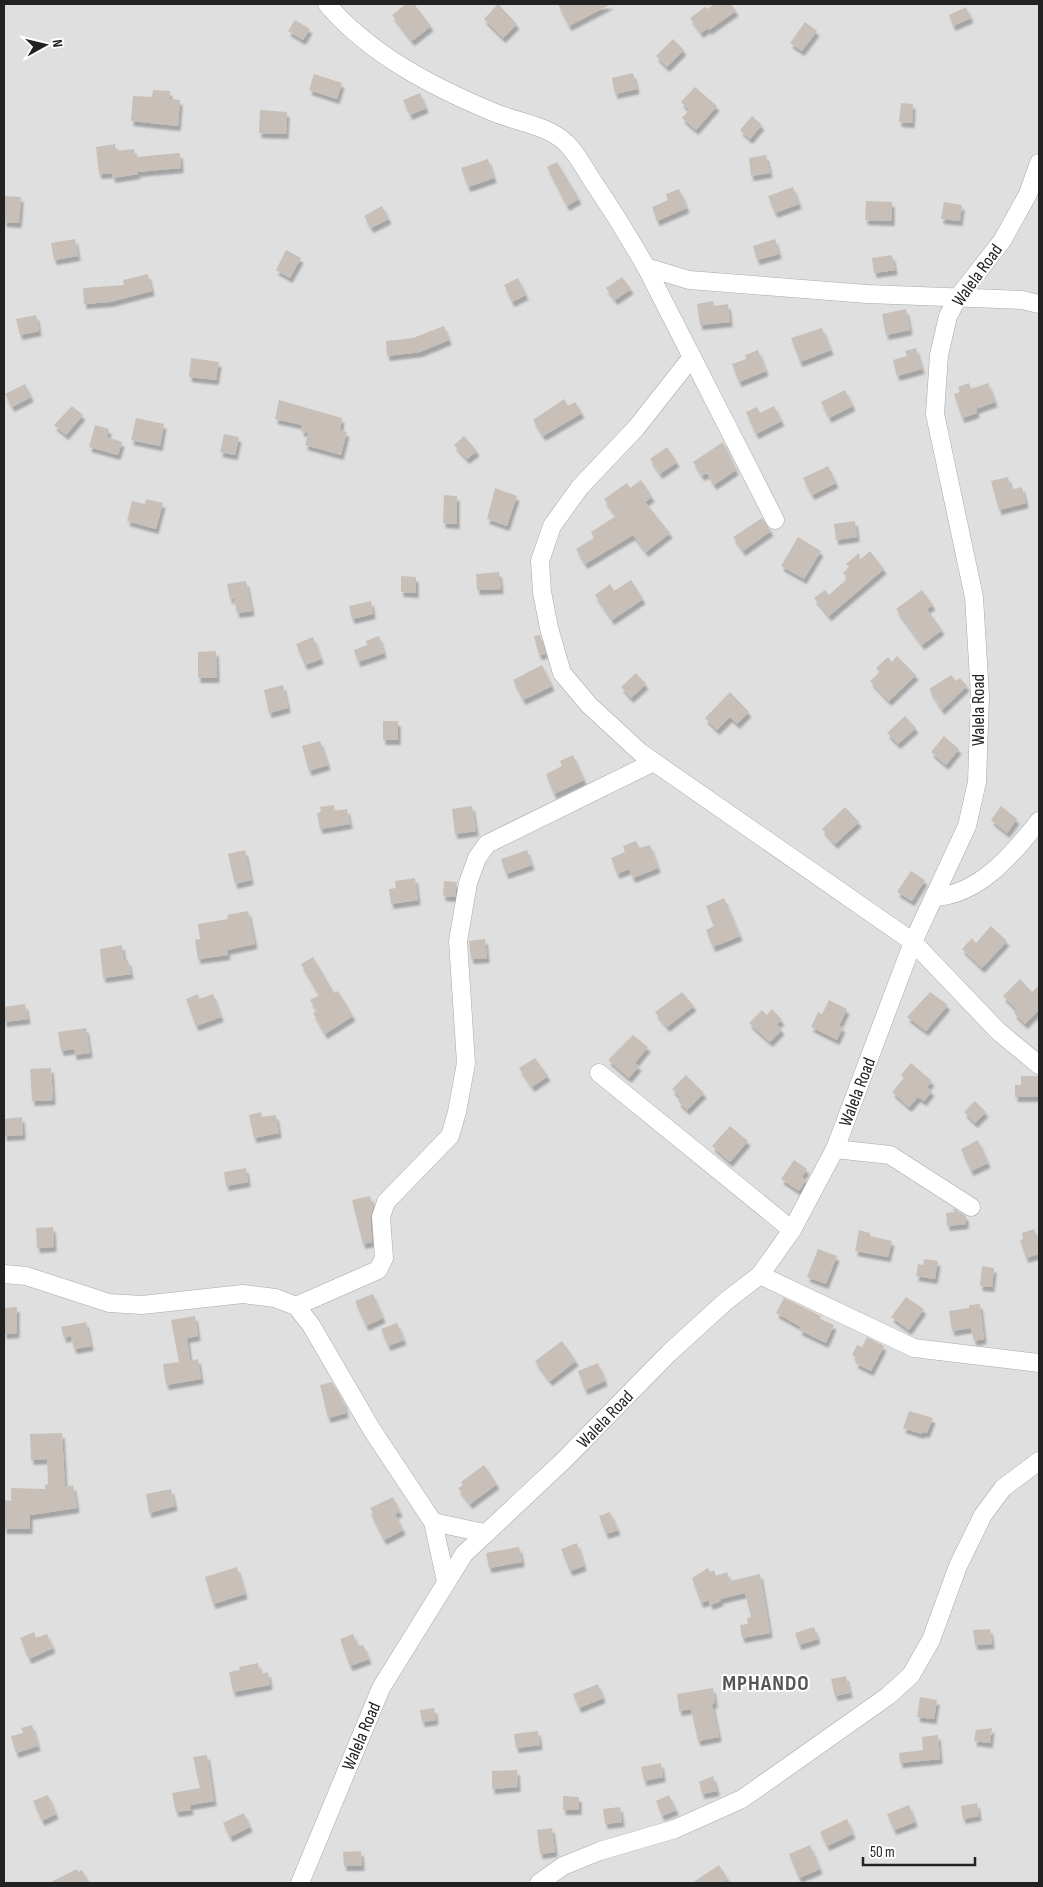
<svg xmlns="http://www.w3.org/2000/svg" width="1043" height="1887" font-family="'Sofia Sans Condensed',sans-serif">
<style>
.residential{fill:#e0dfdf}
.building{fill:#c7bfb8;filter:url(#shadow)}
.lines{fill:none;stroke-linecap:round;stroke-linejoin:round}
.minor-casing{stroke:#a9a9a9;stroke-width:19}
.minor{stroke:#fff;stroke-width:18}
.labels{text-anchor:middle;stroke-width:4;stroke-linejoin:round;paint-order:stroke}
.street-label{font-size:18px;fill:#222;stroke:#fff}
.district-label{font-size:22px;font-weight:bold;letter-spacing:1px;fill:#555;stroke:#fff}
</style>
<defs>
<filter id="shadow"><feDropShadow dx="2.5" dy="5" stdDeviation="1" flood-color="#0004"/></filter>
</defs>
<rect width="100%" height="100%" fill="#f2efe9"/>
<rect class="residential" x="4" y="4" width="1035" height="1879"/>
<g class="building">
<polygon points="406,4 414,4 431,26 412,41 392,15"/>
<polygon points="498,4 517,24 503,38 484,19"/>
<polygon points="558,4 611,4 569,26"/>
<polygon points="715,4 731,4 736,11 709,30 708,28 701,33 690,18 705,7 707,9"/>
<polygon points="966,7 971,18 953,26 949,15"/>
<polygon points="295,20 310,29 303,40 288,31"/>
<polygon points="805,22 817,31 802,51 790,43"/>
<polygon points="673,39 684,50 667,67 656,56"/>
<polygon points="633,73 637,89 615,94 612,78"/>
<polygon points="314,74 342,83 337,99 309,90"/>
<polygon points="695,87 717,106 696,130 682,118 689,110 681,102"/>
<polygon points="153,90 170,91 169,99 180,100 178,126 131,121 133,96 152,97"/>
<polygon points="420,93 426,108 410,115 403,100"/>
<polygon points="901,103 913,104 912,123 899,122"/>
<polygon points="260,110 287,112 286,134 259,133"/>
<polygon points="752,116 762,125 750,139 740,130"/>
<polygon points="115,144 116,151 134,149 135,157 180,153 181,168 137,172 138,174 113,178 112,173 99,174 96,147"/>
<polygon points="766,155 770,173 751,176 749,158"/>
<polygon points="488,159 494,178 468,187 461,168"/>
<polygon points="557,162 579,199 567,206 547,167"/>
<polygon points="793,187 799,204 775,213 768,196"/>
<polygon points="679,189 687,208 657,221 652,207 668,200 666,194"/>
<polygon points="4,196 21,197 19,223 4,222"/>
<polygon points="866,201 892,202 892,221 865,220"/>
<polygon points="944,202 962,205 960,221 941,219"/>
<polygon points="382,206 389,219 371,228 364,216"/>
<polygon points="75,239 78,256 54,260 51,243"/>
<polygon points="775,239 779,254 757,260 753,246"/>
<polygon points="286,250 301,258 290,278 276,270"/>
<polygon points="892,255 895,270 874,273 872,258"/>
<polygon points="148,274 152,291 110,302 84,304 83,288 124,285 123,280"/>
<polygon points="622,277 631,289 615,300 606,288"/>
<polygon points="518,278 526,295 512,302 504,285"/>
<polygon points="713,301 714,306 728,304 730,322 700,325 697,304"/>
<polygon points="906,309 910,330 886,335 882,314"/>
<polygon points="36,315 39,331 20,335 16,319"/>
<polygon points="444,326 449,340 420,352 387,356 386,341 413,338"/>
<polygon points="822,328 831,350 800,362 791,338"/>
<polygon points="916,348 922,369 897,376 893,360 907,356 905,351"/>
<polygon points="758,350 766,371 739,382 732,364 746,359 745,355"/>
<polygon points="191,358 219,362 216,380 189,377"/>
<polygon points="969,383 971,389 988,383 995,402 976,409 977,413 962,418 954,394 960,392 958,387"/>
<polygon points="25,384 31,397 12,407 5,394"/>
<polygon points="845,390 853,406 829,418 821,402"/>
<polygon points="564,399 568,406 575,402 582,413 543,436 533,420"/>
<polygon points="279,400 342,418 340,430 347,432 341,455 305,445 308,433 301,431 302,425 275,419"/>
<polygon points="72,406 83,415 66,435 54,425"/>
<polygon points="774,406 782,421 756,434 746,412 757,407 760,413"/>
<polygon points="136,418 164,424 160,446 131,440"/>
<polygon points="95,425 109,429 107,437 122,442 118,455 89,447"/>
<polygon points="224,434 239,437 235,455 220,452"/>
<polygon points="464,436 477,451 467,459 454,445"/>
<polygon points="723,442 736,470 714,485 707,473 702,476 693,462"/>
<polygon points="667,447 677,462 660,474 650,459"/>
<polygon points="828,466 836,483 812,495 803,478"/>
<polygon points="1008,477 1011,490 1022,487 1026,503 999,510 991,481"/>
<polygon points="641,480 652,497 645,502 670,533 646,552 633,535 585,564 576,549 594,538 591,532 616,516 604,499 627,483 630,488"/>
<polygon points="495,488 517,496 507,526 487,519"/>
<polygon points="444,495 457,496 457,524 443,523"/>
<polygon points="146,499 163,503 156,529 127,521 132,501 145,504"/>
<polygon points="762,518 771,531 743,551 733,537"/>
<polygon points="855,521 857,537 836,540 834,524"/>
<polygon points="798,537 821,551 804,579 781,566"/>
<polygon points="870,551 884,569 829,616 814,598 825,590 829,595 848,578 843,573 849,567 846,564 859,553 860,560"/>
<polygon points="499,572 501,589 477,590 476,574"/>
<polygon points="401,576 416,577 416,593 401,592"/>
<polygon points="631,580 643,599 612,620 595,595 610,584 614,591"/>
<polygon points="246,581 252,611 237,613 234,598 230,599 227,584"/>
<polygon points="922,590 933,605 927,609 942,630 922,645 896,609"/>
<polygon points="371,601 373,614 352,619 349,606"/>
<polygon points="540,635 545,654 539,655 534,636"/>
<polygon points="379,636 384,653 358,662 354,650 367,645 366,641"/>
<polygon points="313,637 321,659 305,665 296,644"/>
<polygon points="216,651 217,678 198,678 198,652"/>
<polygon points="897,656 916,675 889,701 870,681 880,672 876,668 888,657 892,662"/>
<polygon points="542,665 552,686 523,700 513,680"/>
<polygon points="636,673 646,684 631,698 621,687"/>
<polygon points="951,675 956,681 960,678 967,686 942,710 929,689"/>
<polygon points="283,685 288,708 269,713 264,690"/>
<polygon points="730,692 749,712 737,724 730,717 717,730 705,718"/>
<polygon points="905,716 916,728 898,744 887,733"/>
<rect x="383" y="721" width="15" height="19"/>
<polygon points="944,736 959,749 946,765 931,752"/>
<polygon points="320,741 328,765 309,771 302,746"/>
<polygon points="573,755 584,780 554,794 546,774 562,766 560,761"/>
<polygon points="334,805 334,811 347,809 350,824 320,829 317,813 321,812 320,807"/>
<polygon points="472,806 476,831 455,834 452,809"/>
<polygon points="1001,806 1017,819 1007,833 991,820"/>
<polygon points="845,807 859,822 835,844 822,829"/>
<polygon points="636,841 639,848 650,845 658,868 633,878 629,869 617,874 611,858 625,852 623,846"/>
<polygon points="245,850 251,880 235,884 228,854"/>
<polygon points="527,850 532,865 506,874 501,859"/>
<polygon points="911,871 925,880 912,901 897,892"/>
<polygon points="415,878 418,900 391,904 389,889 396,888 395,881"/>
<polygon points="444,881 457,882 455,897 443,896"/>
<polygon points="724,898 740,936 713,947 706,930 714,926 706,906"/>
<polygon points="248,911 255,944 227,950 228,955 198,959 195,940 200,939 198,924 228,919 227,915"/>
<polygon points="991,926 1007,941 982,968 962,949 972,938 976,943"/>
<polygon points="485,939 487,958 471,959 469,941"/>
<polygon points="122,945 124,961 128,960 131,974 103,978 100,949"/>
<polygon points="313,957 334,993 338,991 353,1016 325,1034 313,1013 317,1011 310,1000 319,995 301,964"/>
<polygon points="1020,979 1032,992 1039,985 1039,1010 1025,1024 1014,1013 1017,1010 1003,996"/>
<polygon points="682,992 694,1006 667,1027 655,1012"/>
<polygon points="930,992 948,1005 926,1031 907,1017"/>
<polygon points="198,994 199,999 213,994 221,1017 196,1026 186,999"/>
<polygon points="829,1000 847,1009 839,1026 843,1027 837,1040 811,1027 818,1012 822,1014"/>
<polygon points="25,1004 28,1019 4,1022 4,1007"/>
<polygon points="772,1009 782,1020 777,1024 782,1030 770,1042 749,1023 762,1010 767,1015"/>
<polygon points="86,1028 90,1053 74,1055 74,1049 61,1051 58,1032"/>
<polygon points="633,1035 648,1047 635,1063 639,1066 629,1078 608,1060"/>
<polygon points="535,1058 548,1076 532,1087 519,1068"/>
<polygon points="911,1063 932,1081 927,1087 932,1091 924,1101 918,1097 909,1107 892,1092 904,1078 901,1075"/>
<polygon points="51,1068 53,1100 32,1101 30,1069"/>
<polygon points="686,1075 704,1093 687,1110 678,1101 681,1098 672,1089"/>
<polygon points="1021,1076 1039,1076 1039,1097 1015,1097 1015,1085 1021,1085"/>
<polygon points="975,1101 986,1112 975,1123 964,1112"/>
<polygon points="261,1112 262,1117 276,1115 279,1133 254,1138 249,1115"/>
<polygon points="22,1117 23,1135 4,1136 4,1119"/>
<polygon points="730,1126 748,1141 730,1162 712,1146"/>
<polygon points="978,1140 988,1163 971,1171 961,1149"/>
<polygon points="794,1160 807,1169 802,1177 806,1180 799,1191 781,1179"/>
<polygon points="246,1168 248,1182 226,1186 224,1172"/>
<polygon points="370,1196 373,1209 370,1218 372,1242 363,1244 352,1200"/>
<polygon points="953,1208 966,1216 966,1224 947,1226 946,1213 954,1212"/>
<polygon points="53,1227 54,1247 37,1248 36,1228"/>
<polygon points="1034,1229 1039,1244 1039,1254 1026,1258 1020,1240 1023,1239 1022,1233"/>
<polygon points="859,1230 870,1233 870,1236 892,1241 888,1257 855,1251"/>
<polygon points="818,1249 837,1256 826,1284 807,1277"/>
<polygon points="924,1259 938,1261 935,1279 916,1276 918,1264 923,1265"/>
<polygon points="982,1266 994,1268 992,1287 980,1286"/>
<polygon points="373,1294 383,1318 366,1326 355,1301"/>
<polygon points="906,1297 924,1309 909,1330 891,1317"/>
<polygon points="784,1298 821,1316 820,1319 834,1325 826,1343 799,1330 801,1327 776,1313"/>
<polygon points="980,1304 984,1339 974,1341 971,1328 952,1331 949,1311 969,1308 969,1305"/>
<polygon points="17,1307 17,1333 4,1334 4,1308"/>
<polygon points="195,1316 198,1336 187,1338 190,1361 198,1359 201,1379 166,1385 163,1364 179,1362 171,1320"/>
<polygon points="86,1322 91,1346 74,1349 71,1336 64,1338 61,1327"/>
<polygon points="397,1323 404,1340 388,1346 381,1329"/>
<polygon points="867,1337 884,1346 871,1371 855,1363 858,1358 852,1355 857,1345 862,1347"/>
<polygon points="562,1341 576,1361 550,1381 535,1361"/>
<polygon points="598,1363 605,1381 585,1390 578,1371"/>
<polygon points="332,1382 344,1403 346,1413 328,1418 320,1385"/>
<polygon points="909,1411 933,1418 927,1433 922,1432 922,1434 903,1428"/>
<polygon points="62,1433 65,1487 73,1485 77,1508 30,1515 30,1529 4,1529 4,1500 11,1501 11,1488 45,1489 45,1485 48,1484 47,1459 31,1460 30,1434"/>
<polygon points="484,1465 497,1484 470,1504 458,1488 463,1485 461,1482"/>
<polygon points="171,1489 175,1506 149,1513 146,1494"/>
<polygon points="393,1497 400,1512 395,1514 403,1530 384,1540 371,1514 373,1513 370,1508"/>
<polygon points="610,1512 618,1530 606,1534 599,1516"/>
<polygon points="577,1543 584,1566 570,1571 561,1549"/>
<polygon points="519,1547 522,1562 489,1568 486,1553"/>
<polygon points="237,1567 245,1594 213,1604 205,1577"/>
<polygon points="708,1568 710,1572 714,1570 716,1576 727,1572 730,1581 760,1574 770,1633 742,1638 740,1625 748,1624 747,1618 751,1617 745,1593 720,1599 721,1601 710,1605 709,1600 701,1603 692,1578"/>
<polygon points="814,1627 818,1639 799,1645 795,1633"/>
<polygon points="990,1629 992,1644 975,1645 973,1630"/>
<polygon points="34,1632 36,1638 47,1634 53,1648 29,1659 20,1638"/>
<polygon points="353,1634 358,1646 363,1645 369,1659 350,1666 340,1639"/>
<polygon points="258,1663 260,1674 268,1672 270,1685 233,1692 229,1672 240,1670 239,1667"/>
<polygon points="846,1676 850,1693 835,1696 831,1679"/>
<polygon points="598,1684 603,1698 579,1708 573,1694"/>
<polygon points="713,1688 715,1703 712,1704 719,1737 698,1741 691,1709 679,1711 677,1694"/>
<polygon points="920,1697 937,1700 934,1719 917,1717"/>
<polygon points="434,1708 436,1720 422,1722 420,1710"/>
<polygon points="32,1725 38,1746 16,1753 11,1736 23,1733 21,1728"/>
<polygon points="992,1728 990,1743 974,1741 976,1730"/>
<polygon points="538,1731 540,1745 516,1748 514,1734"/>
<polygon points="938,1735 940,1759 900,1763 899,1753 923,1750 922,1737"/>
<polygon points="207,1755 214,1801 190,1805 191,1810 176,1812 172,1793 200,1788 193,1757"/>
<polygon points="661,1763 663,1777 644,1781 641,1767"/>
<polygon points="517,1770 518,1787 492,1789 492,1771"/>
<polygon points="713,1776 717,1791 702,1794 699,1782"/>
<polygon points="48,1795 56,1814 42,1821 33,1801"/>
<polygon points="669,1795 676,1810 662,1816 656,1801"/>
<polygon points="563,1796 579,1797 579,1810 563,1810"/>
<polygon points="977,1803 979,1816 963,1819 961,1806"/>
<polygon points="909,1805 915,1822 894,1830 887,1814"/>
<polygon points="620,1807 622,1822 605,1824 603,1809"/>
<polygon points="244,1813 250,1827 230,1837 223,1823"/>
<polygon points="847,1819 853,1834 827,1846 820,1832"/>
<polygon points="552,1828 555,1852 540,1854 537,1830"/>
<polygon points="810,1845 820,1869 799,1878 789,1854"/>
<polygon points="361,1851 362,1866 344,1866 343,1852"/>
<polygon points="719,1865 728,1879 722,1883 692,1883"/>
<polygon points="77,1869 78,1872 82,1870 89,1883 49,1883"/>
</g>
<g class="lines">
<g class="minor-casing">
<g id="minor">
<path d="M327 4C369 54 433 87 493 112 516 122 548 125 566 143 577 153 584 168 592 180 611 208 629 237 646 267L689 280 867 294 1022 300 1039 304"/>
<polyline points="646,267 775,520"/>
<polyline points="692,357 636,428 580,487 552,526 540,561 542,592 549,628 562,673 589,705 641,753 913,942 998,1031 1039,1065"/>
<path d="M934 897C979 895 1013 854 1039 821"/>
<polyline points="599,1073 792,1230"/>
<polyline points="835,1149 890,1155 971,1207"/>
<polyline points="4,1274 26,1276 109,1303 142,1305 243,1294 275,1298 296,1306 311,1325 372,1430 433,1522 446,1581"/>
<polyline points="760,1275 914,1348 1039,1363"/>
<polyline points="296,1306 378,1270 384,1258 381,1217 386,1202 450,1136 457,1112 466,1063 458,941 468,883 477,858 487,844 654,762"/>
<polyline points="433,1522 484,1533"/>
<polyline points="300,1883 381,1688 464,1554 563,1461 669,1353 726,1301 760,1275 792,1230 835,1149 913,942 967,826 977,782 980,696 974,597 935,414 939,355 948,316 958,297 1002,241 1028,194 1039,163"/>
<polyline points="539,1883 563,1866 600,1851 675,1829 742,1799 888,1696 911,1675 931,1640 958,1566 983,1515 1003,1488 1039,1461"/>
</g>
</g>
<use href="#minor" class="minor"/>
</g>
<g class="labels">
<g class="street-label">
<text transform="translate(977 275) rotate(-54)" y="6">Walela Road</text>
<text transform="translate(978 710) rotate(-90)" y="6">Walela Road</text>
<text transform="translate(857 1092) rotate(-69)" y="6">Walela Road</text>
<text transform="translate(605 1419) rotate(-46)" y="6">Walela Road</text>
<text transform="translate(361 1736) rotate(-67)" y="6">Walela Road</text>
</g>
<g class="district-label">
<text x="766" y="1690">MPHANDO</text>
</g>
</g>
<rect width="1043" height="1887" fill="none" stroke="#222222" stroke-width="10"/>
<g transform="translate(45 45) rotate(82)" stroke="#ffffff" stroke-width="4" paint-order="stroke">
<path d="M0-4L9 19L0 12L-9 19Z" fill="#222222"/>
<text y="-8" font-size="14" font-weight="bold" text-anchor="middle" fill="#222222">N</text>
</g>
<path d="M863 1857v8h112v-8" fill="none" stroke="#222222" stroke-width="2.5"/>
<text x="870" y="1857" font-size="15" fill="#222222" stroke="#ffffff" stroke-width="4" paint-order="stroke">50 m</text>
</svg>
